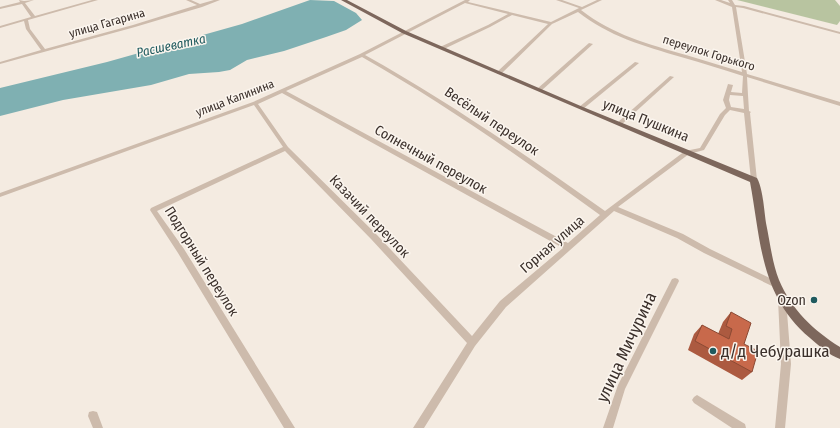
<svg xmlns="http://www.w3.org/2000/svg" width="840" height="428" font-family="'Fira Sans Condensed',sans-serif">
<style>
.green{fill:#b8c4a0}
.water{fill:#7fb0b2}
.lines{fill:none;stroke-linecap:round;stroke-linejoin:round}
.minor{fill:#cdbbac;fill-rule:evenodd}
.major{fill:#7d675c;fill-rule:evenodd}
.wall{fill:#ac5a40}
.building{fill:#c8694b;stroke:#8c4a34}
.poi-dot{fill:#1f5a5e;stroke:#fbf5ee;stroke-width:1.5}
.labels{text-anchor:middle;stroke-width:3;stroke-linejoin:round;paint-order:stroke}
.far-street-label{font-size:12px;fill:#3b302b;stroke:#fbf5ee}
.far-water-label{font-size:13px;font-style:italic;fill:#1f5a5e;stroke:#fbf5ee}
.street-label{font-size:14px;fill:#3b302b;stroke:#fbf5ee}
.poi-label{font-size:14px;fill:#3b302b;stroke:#fbf5ee;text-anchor:end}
.near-street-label{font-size:17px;fill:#3b302b;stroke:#fbf5ee}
.near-poi-label{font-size:17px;fill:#3b302b;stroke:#fbf5ee;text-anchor:start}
</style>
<rect width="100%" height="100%" fill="#f4ebe1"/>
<polygon class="green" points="737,0 835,0 840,6 840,21 837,25"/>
<polygon class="water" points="310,0 334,1 356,13 362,20 346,30 326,37 284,51 247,60 230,70 219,72 189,74 151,85 63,100 0,116 0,88 107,62 242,24"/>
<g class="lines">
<g class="minor">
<polygon points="19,0 24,1 34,0 25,3 35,16 92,0 98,0 28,20 30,29 45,49 133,25 197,5 186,0 191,0 200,4 214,0 220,0 202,7 135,27 0,64 0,62 41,50 26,29 24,21 0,28 0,26 31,17 22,4 0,9 0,7 20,2"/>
<path d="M465 0H470L468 2 551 22 579 8 556 0H562L582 7 597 0H602L581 10C613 35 648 44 686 55 705 61 723 66 742 72L732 7 715 0H721L730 3 728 0H732L735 5 744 6 840 32V34L743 8 736 7 747 74 840 102V106L747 77 748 95 749 111 751 112 750 113 757 180 756 182H752L751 180 744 113 730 110 725 115 704 150 689 154 618 207 683 234 710 249 778 282 779 284 778 286 775 287 772 286 704 253 677 238 614 211 506 307 475 346 424 428H413L467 343 371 239 285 151 157 211 184 249 295 428H284L178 253 150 210 151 208 283 147 254 105 0 197V193L253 102 360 54ZM465 3 508 14 488 25 440 47V49H444L490 27 512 15 548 24 497 72V74H501L552 24 578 12C608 36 644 46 681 57 702 63 722 69 743 76L742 93 731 92 733 85 728 84 723 100 726 108 720 114 700 148 685 151 605 211C527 156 449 102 365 55ZM362 57C445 104 523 159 600 215L568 243 286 91ZM282 93 563 248 500 301 472 336 377 235 288 147 258 104ZM730 95 743 96 744 109 731 107 729 100Z"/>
<polygon points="589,43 593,44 541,91 537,91 537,89"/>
<polygon points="635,62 639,63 583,109 579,109 579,107"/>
<polygon points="670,76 674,77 621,125 617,125 617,123"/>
<polygon points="675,278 678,279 679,281 625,389 613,428 603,428 618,385 672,279"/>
<polygon points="782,295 785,297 786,299 791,364 785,428 775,428 781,364 778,299 779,297"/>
<polygon points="697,395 745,424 746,428 732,428 694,403 692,400 694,397"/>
<polygon points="93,411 97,412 103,428 93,428 88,416 89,412"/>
</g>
<path class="major" d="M341 0H347L406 31 583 107 757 178C763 189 764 210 766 223 770 242 772 262 779 280 791 309 814 331 840 347V359C829 355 819 346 810 338 760 296 761 241 750 182L402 33Z"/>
</g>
<polygon class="wall" points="731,312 744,344 752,372 742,380 688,350 694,334 702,325 718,334 723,322"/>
<polygon class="building" points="731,312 751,323 744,344 758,351 752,372 695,341 702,325 729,339 732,329 726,326"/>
<g class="poi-dot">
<circle cx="814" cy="300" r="4"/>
<circle cx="713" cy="351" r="4"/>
</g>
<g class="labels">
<g class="far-street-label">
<text transform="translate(107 23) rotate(-16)" y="4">улица Гагарина</text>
<text transform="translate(709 53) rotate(17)" y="4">переулок Горького</text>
<text transform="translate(235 98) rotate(-21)" y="4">улица Калинина</text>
</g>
<g class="far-water-label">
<text transform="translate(171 45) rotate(-12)" y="5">Расшеватка</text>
</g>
<g class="street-label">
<text transform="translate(646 120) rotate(22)" y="5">улица Пушкина</text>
<text transform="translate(492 121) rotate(34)" y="5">Весёлый переулок</text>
<text transform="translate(431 159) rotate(29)" y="5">Солнечный переулок</text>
<text transform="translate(370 216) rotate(46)" y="5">Казачий переулок</text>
<text transform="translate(552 244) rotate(-41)" y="5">Горная улица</text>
<text transform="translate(202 261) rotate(58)" y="5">Подгорный переулок</text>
</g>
<g class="poi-label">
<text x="806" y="305">Ozon</text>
</g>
<g class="near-street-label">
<text transform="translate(626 347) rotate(-65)" y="6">улица Мичурина</text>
</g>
<g class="near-poi-label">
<text x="721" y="357">д/д Чебурашка</text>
</g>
</g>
</svg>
